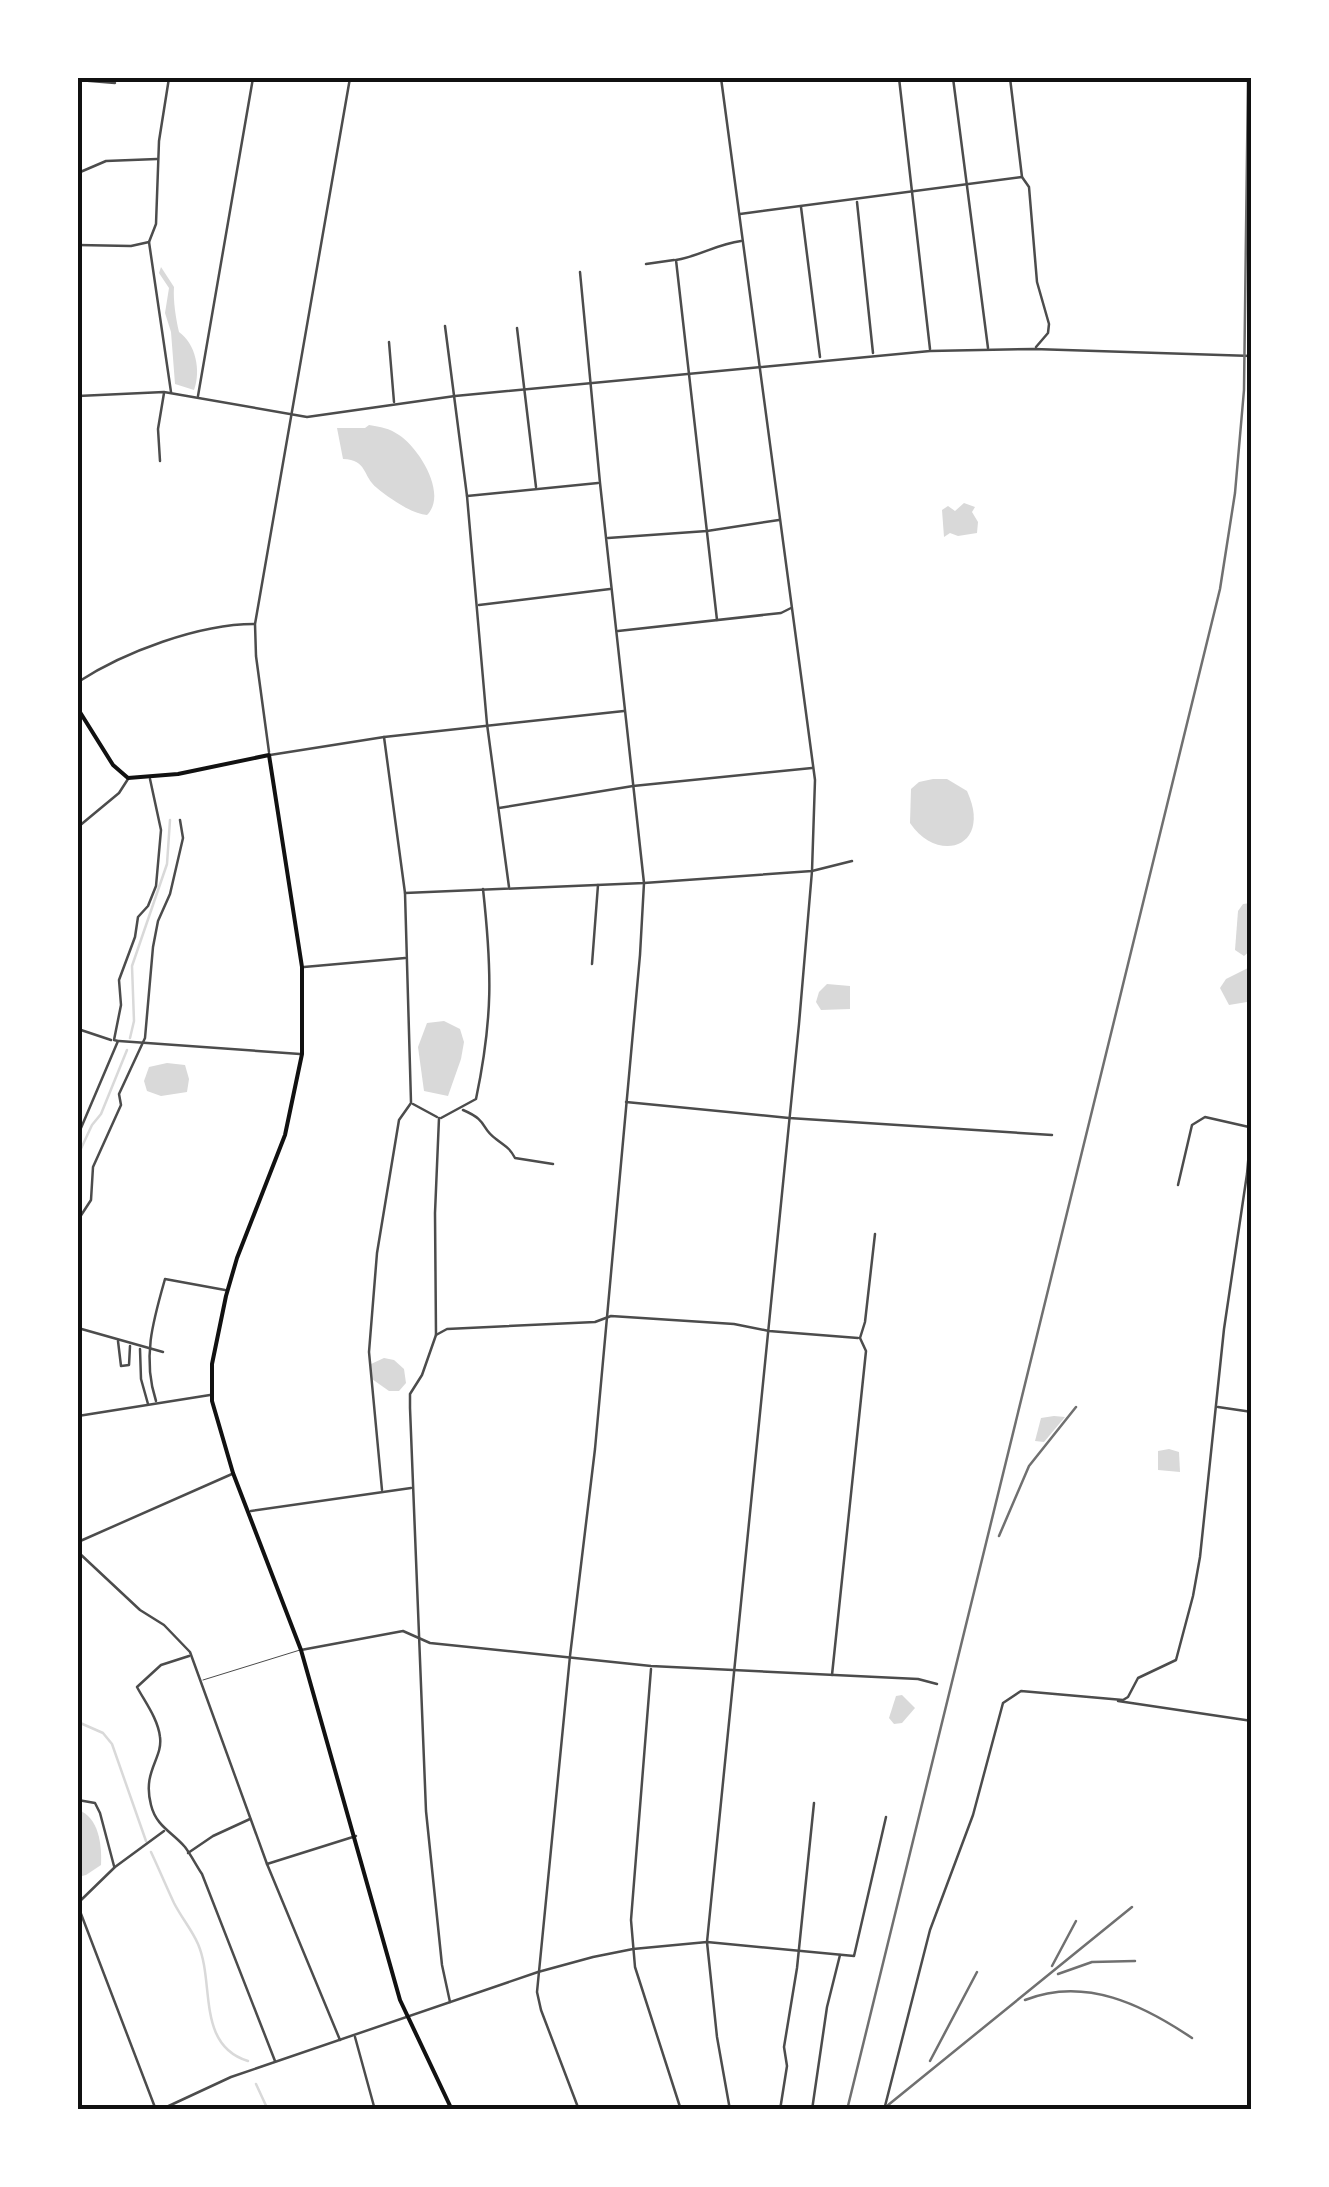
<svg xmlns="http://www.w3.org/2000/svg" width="1329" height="2187" font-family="'IBM Plex Sans',sans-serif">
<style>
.water{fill:#d9d9d9}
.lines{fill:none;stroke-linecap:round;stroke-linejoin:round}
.stream{stroke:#d9d9d9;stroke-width:2.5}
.service{stroke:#4c4c4c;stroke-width:1}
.minor{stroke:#4c4c4c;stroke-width:2.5}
.tertiary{stroke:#4c4c4c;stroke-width:2.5}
.secondary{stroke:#111;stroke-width:4}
.rail{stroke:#707070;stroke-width:2.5}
.neatline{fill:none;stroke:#111;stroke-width:4}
</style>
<rect width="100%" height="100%" fill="#fff"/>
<g class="water">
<path d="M161 267 174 287C173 301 176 319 179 332 196 344 201 371 194 390L175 384 171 332 165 313 169 288 159 273Z"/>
<path d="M369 425C381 427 389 428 399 435 419 448 448 494 427 515 412 514 389 498 377 488 362 476 368 460 343 459L337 428H365Z"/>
<polygon points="964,503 975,507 972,512 978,522 977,533 958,536 950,533 944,537 942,510 948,506 955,511"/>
<path d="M933 779H947L967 791C993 847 938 865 910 823L911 789 919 782Z"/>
<polygon points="1251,903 1251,950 1244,956 1235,950 1238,911 1243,904"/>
<polygon points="1248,968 1251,980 1247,1002 1229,1005 1220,988 1226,979"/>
<polygon points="827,984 850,986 850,1009 821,1010 816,1002 819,992"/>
<polygon points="444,1021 460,1029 464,1042 461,1059 448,1096 424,1091 418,1047 427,1023"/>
<polygon points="167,1063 185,1065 189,1079 187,1092 161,1096 147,1091 144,1081 149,1067"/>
<polygon points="384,1358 394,1360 404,1369 406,1383 399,1391 389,1391 372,1379 371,1364"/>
<polygon points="1054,1416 1065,1417 1044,1442 1035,1441 1041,1418"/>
<polygon points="1169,1449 1179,1452 1180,1472 1158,1470 1158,1451"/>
<polygon points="902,1695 915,1708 902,1723 894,1724 889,1718 896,1696"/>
<path d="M78 1810C99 1817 102 1845 101 1865L86 1875 78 1877Z"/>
</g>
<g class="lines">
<g class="stream">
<polyline points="130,1038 134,1021 132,966 167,864 170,820"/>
<polyline points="78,1155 92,1125 101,1114 127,1050"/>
<polyline points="78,1722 103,1733 112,1744 146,1841"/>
<path d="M151 1852C159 1869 166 1886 174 1903 181 1917 192 1930 198 1944 215 1983 196 2045 248 2061"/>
<polyline points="256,2084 268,2110"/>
</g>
<polyline class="service" points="203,1680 300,1650"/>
<g class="minor">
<polyline points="169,78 159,141 156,224 149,242 171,392"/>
<polyline points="721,78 815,780 812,871 799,1024 707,1942 717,2037 730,2110"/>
<polyline points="899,78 930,349"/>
<polyline points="953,78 988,348"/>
<polyline points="1010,78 1022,177 1029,187 1037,282 1049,324 1048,333 1036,347"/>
<polyline points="78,80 115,83"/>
<polyline points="78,173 106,161 157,159"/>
<polyline points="857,202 873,353"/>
<polyline points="801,207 820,357"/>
<polyline points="740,214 1022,177"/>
<polyline points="78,245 131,246 149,242"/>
<polyline points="646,264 674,260"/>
<polyline points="445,326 467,496 487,724 509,887"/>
<polyline points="517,328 536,487"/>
<polyline points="389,342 394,402"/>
<polyline points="78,396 164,392 307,417 455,396 930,351 1034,349 1252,356"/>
<polyline points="198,396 253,78"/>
<polyline points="160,461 158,429 164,393"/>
<polyline points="467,496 598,483"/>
<polyline points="608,538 707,531 779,520"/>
<polyline points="479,605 610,589"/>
<path d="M717 620 676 260C700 256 717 244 741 241"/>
<polyline points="618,631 781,613 791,608"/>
<path d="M78 682C124 652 199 624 254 624"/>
<polyline points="384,737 405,893 411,1102"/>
<polyline points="270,755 384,737 624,711"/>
<polyline points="499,808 633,786 812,768"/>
<polyline points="78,827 119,793 128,779"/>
<polyline points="405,893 644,883 812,871 852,861"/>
<polyline points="592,964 598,885"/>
<polyline points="304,967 405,958"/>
<polyline points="78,1029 111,1040"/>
<polyline points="119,1041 300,1054"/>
<polyline points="626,1102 789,1118 1052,1135"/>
<polyline points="413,1104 437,1117"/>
<path d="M463 1110C489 1121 480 1128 496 1139 506 1147 509 1147 515 1158L553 1164"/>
<polyline points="439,1118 435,1213 436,1335 422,1375 410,1394 410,1408 426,1811 442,1965 450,2002"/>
<path d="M441 1118 476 1099C493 1018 492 971 483 889"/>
<polyline points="78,1135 118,1041 114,1040 121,1005 119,980 135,937 138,917 148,906 156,886 161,830 150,779"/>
<polyline points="1178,1185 1192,1125 1205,1117 1249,1127"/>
<polyline points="78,1220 91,1200 93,1167 121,1105 119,1094 145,1038 153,947 158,921 170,894 183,838 180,820"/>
<polyline points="78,1328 163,1352"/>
<polyline points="436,1335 447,1329 595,1322 611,1316 734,1324 769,1331 858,1338"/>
<polyline points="118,1341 121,1366 129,1365 130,1346"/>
<polyline points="140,1349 141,1379 148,1404"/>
<path d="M156 1401C142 1358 153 1321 165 1279L225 1290"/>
<polyline points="1218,1407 1252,1412"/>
<polyline points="382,1490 369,1352 377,1253 399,1120 411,1103"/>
<polyline points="251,1511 411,1488"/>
<polyline points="78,1542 232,1474"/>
<polyline points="78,1552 140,1610 164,1625 190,1652 267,1864 340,2040"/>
<polyline points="301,1650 403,1631 430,1643 651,1666 918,1679 937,1684"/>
<path d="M189 1656 161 1665 137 1687C145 1702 158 1719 160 1737 163 1759 142 1771 151 1805 156 1826 172 1832 185 1847 191 1855 196 1865 202 1874L275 2061"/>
<polyline points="651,1669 631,1920 635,1967 681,2110"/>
<polyline points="832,1675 866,1351 860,1338 865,1322 875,1234"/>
<polyline points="1118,1701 1252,1721"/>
<polyline points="78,1800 95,1803 100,1813 114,1866"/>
<polyline points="188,1853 213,1836 250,1819"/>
<polyline points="267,1864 356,1836"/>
<polyline points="78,1903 115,1867 164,1831"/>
<polyline points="78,1906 156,2110"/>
<polyline points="355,2037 375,2110"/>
<polyline points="160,2110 231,2077 538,1972 593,1957 633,1949 707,1942 854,1956 886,1817"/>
<polyline points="579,2110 541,2010 537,1992 570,1656 595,1449 640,955 644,883 600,483 580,272"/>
<polyline points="780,2110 787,2066 784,2047 797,1968 814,1803"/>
<polyline points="812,2110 827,2007 840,1955"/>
</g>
<g class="tertiary">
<polyline points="269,752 256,656 255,624 350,78"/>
<polyline points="78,1416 210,1395"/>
<polyline points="884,2110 930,1930 973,1815 1003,1703 1021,1691 1123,1700 1128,1697 1138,1678 1176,1660 1193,1596 1200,1557 1224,1329 1247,1174 1252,1117"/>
</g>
<polyline class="secondary" points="78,709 113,765 128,778 178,774 269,755 302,967 302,1054 285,1135 237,1258 226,1296 212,1364 212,1401 233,1473 301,1650 400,2000 452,2110"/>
<g class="rail">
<polyline points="999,1536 1029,1466 1076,1407"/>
<polyline points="1052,1966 1076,1921"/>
<polyline points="1058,1974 1092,1962 1135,1961"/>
<path d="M1025 2000C1085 1976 1143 2005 1192 2038"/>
<polyline points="930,2061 977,1972"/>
<polyline points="847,2110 1220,589 1235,493 1244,390 1248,78"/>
<polyline points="882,2110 1132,1907"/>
</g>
</g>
<rect width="1329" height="2187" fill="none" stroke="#ffffff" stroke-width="160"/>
<rect x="80" y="80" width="1169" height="2027" class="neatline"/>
</svg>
